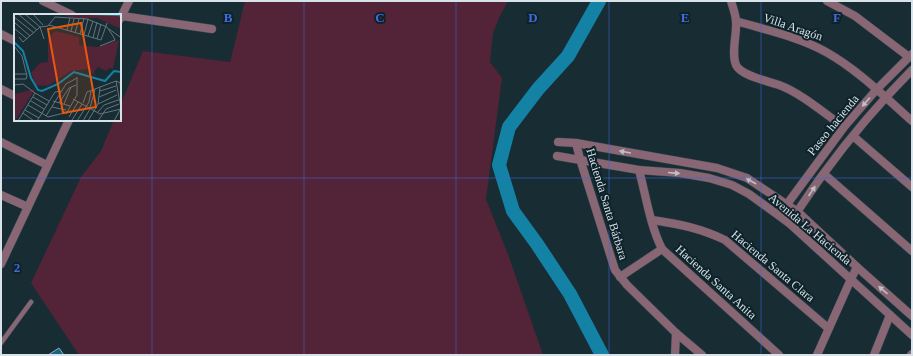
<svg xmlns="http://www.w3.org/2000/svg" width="913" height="356" font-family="'Times New Roman',serif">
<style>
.green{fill:#532337}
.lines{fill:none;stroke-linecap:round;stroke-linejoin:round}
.river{stroke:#1382a5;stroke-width:14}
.building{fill:#176681;stroke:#92aab4}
.service-casing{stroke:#374951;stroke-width:5.5}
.minor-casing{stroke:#374951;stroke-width:9}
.service{stroke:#886673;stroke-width:4.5}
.minor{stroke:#886673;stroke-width:8}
.oneway{fill:#bfbec5}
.grid{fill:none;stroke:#426cdb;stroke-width:1;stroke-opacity:0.55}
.labels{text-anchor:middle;stroke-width:4;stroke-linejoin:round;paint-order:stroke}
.street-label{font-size:12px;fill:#d7e3e8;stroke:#0e222a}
.inset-river{fill:none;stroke:#1382a5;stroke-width:2}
.inset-road{fill:none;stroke:#64757c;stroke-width:1}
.view{fill:#e8590c;fill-opacity:0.15;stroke:#e8590c;stroke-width:2}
.inset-edge{fill:none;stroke:#d7e3e8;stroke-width:2}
.grid-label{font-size:13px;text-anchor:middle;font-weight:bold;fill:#426cdb;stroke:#0e222a;stroke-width:4;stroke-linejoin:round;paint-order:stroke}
</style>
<rect width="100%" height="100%" fill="#182c34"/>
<polygon class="green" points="245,1 508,1 500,16 493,33 490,62 502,78 486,199 509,257 543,355 79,355 31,283 81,177 101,151 114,120 120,120 120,106 143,51 230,62"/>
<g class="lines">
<polyline class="river" points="599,1 568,56 538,89 509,127 499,165 513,211 537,244 570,294 602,355"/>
</g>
<polygon class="building" points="59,348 64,355 48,355"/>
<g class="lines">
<g class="service-casing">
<polyline id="service" points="1,343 31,302"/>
</g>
<g class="minor-casing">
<g id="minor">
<polyline points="43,1 72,15"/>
<path d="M731 1C733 8 736 15 736 22 737 34 731 53 736 65 741 76 768 81 779 85 801 93 825 114 844 127"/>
<polyline points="827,1 855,16 909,57"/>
<polyline points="122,16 212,29"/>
<polyline points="120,19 129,1"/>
<path d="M736 21C766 30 799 37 826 52 858 70 885 97 912 121"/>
<polyline points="1,34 15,41"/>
<polyline points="1,89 15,96"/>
<polyline points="853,136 912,187"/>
<polyline points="1,142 47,165"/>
<polyline points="558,142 576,143 717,168 747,178 798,212 857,267 912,316"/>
<polyline points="576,143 580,159 615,270 627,285 676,333 702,355"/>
<polyline points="557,156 639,170 680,173 709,178 732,185 749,194 789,223 912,335"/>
<path d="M639 170C646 196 650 225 662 249L779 355"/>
<polyline points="824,174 912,251"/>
<polyline points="1,195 28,207"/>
<polyline points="779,215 844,127 877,89 912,54"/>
<path d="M652 220C679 224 700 228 725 240L828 328"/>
<path d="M789 223C801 207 812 189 824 173 851 136 880 102 912 70"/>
<polyline points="1,264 69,120"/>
<polyline points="620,277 662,249"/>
<polyline points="675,355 676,333"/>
<polyline points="817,355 851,279 857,267"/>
<polyline points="874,355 890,315"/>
<polyline points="911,355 912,354"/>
</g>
</g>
<use href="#service" class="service"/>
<use href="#minor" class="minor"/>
</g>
<defs><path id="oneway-solid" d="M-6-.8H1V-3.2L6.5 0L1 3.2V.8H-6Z"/></defs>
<g class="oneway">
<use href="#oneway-solid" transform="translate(866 102) rotate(131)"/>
<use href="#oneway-solid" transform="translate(625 152) rotate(-170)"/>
<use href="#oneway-solid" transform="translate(674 173) rotate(5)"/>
<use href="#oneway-solid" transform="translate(751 181) rotate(-150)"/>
<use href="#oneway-solid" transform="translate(812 191) rotate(-56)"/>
<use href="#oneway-solid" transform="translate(883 290) rotate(-139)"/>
</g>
<path class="grid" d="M152 1V355M304 1V355M456 1V355M609 1V355M761 1V355M1 178H912"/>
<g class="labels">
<g class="street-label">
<text transform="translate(793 27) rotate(19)" y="4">Villa Aragón</text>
<text transform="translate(833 125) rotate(-51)" y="4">Paseo hacienda</text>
<text transform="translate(607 204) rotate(73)" y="4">Hacienda Santa Bárbara</text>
<text transform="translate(810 229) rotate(40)" y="4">Avenida La Hacienda</text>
<text transform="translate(773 266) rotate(40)" y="4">Hacienda Santa Clara</text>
<text transform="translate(716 282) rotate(42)" y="4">Hacienda Santa Anita</text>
</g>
</g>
<g transform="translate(14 14)">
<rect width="107" height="107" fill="#182c34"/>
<path d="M47 0H107V15L83 4 61 5ZM41 17 65 23V31L83 33 105 26 99 55 95 54 92 57 84 53 80 58 82 63 74 55 57 57 34 72 22 71 17 59 26 49 34 48V24ZM21 75 1 107H0V80Z" fill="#532337"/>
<path d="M50 0H107V3L104 2Z" fill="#1382a5"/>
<path class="inset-river" d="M0 28 9 37 17 64 24 76 28 77 44 70 60 58 91 67 100 57 107 58"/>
<path class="inset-road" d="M4 0 23 16M11 0 26 13M19 0 29 11M0 3 20 19M0 8 16 22M35 11 87 26 93 9M26 13 34 12 41 3 73 5 93 13 99 22 101 26 86 32M26 13 30 25M0 14 13 25M95 15 106 23M53 16 56 4M57 17 60 5M61 19 65 5M66 20 70 4M70 21 74 5M74 22 79 7M5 23 9 28 26 13M79 24 83 8M83 25 87 10M0 32 8 42 13 62 12 65H0M0 60H13M102 67 107 94M106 68 107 82M0 71 9 70 21 79M86 77 102 72M19 83 33 91M85 83 102 76M59 85 86 100 107 95M17 87 30 95M39 87 56 92M45 89 55 74 62 71M69 89 73 78 102 67 107 69M50 90 57 73M84 90 103 81M14 91 34 103 50 99M38 93 52 96M76 94 81 75M11 96 25 104M84 98 90 91 107 85M9 99 20 107M52 100 63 81V63M32 102 52 70 63 64M55 103 64 88M58 106 68 90M4 107 21 79 35 87M23 107 41 78 47 77M63 107 75 88 77 77M69 107 76 95M74 107 84 90 86 73M84 107 92 95 105 90M100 107 106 96"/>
<path class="view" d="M67 9 82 93 49 99 34 15Z"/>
<rect width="107" height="107" class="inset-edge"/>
</g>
<g class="grid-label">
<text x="228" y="22">B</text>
<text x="380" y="22">C</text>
<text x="533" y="22">D</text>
<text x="685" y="22">E</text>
<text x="837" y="22">F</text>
<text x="17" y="272">2</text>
</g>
<rect width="913" height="356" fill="none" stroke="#d7e3e8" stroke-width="4"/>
</svg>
